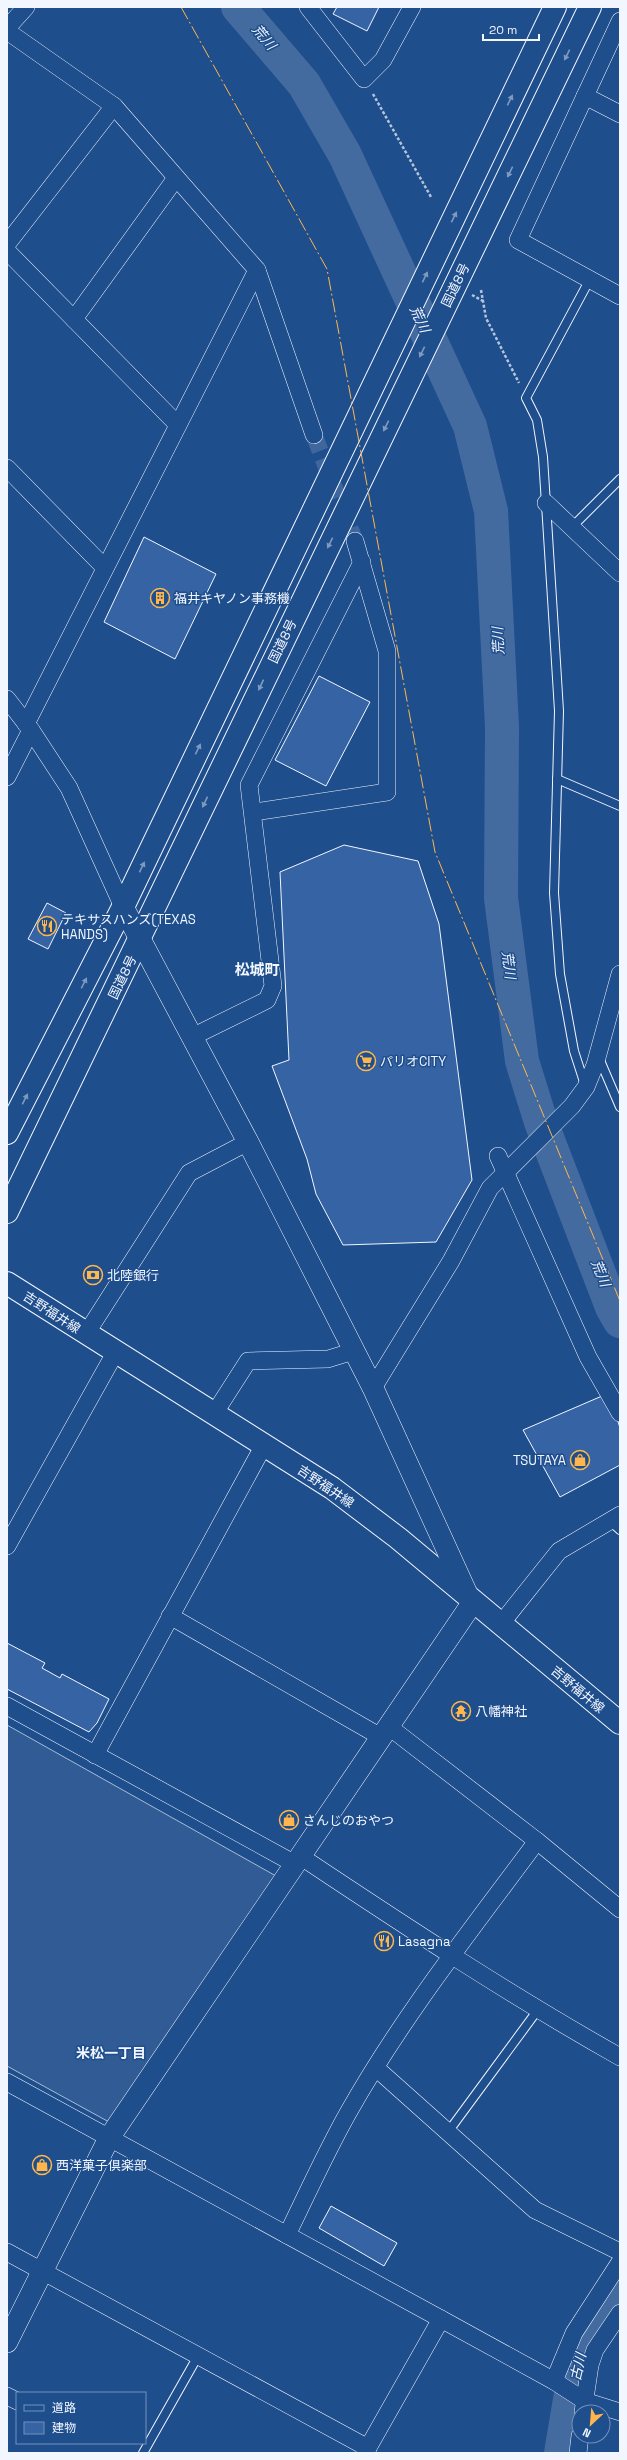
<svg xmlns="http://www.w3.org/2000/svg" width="627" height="2460" font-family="'Space Grotesk','Noto Sans JP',sans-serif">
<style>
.built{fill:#305b95;stroke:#a8bbd7}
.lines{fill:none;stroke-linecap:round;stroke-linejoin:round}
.river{stroke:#446ba0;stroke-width:34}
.building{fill:#3563a3;stroke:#f2f6ff}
.minor-tunnel{stroke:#3f679d;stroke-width:17;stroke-dasharray:17 8;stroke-linecap:butt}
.service-casing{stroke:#f2f6ff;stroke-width:10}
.minor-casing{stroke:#f2f6ff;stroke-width:18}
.tertiary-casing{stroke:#f2f6ff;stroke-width:22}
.secondary-casing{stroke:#f2f6ff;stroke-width:24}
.trunk-casing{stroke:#f2f6ff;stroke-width:24}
.path{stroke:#b3c4dc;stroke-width:2.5;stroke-dasharray:3 2;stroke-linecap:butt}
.service{stroke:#1f4e8c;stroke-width:8}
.minor{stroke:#1f4e8c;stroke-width:17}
.tertiary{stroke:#1f4e8c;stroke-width:21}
.secondary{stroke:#1f4e8c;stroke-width:22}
.trunk{stroke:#1f4e8c;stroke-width:22}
.power{stroke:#ffb74d;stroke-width:1;stroke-dasharray:14 3 2 3;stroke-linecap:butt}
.oneway{fill:#7e9ac0}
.labels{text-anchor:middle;stroke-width:3;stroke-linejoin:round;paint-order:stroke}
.street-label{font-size:13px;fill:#f2f6ff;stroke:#1f4e8c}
.poi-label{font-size:13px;fill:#f2f6ff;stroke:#1f4e8c;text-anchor:start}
.water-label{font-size:14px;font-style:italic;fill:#f2f6ff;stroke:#1f4e8c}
.neighbourhood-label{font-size:14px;font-weight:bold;fill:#f2f6ff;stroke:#1f4e8c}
.quarter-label{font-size:15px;font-weight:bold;fill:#f2f6ff;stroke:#1f4e8c}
</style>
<rect width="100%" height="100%" fill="#1f4e8c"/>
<polygon class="built" points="7,1725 276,1876 109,2122 7,2066"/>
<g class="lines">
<g class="river">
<polyline points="238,7 304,84 345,155 470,426 491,511 502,727 501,898 522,1061 541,1122 612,1307 620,1321"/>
<polyline points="561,2453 575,2370 581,2350 620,2290"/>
</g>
</g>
<g class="building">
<polygon points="337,7 379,7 367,31 333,14"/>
<polygon points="144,537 216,574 175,659 104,622"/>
<polygon points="319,676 370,702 326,786 275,760"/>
<polygon points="344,845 418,861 439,924 472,1180 436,1242 343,1245 316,1194 307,1159 272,1066 289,1060 280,872"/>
<polygon points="47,903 66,913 48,949 28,939"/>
<polygon points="609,1393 620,1428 620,1465 560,1497 523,1430"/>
<polygon points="7,1643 45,1663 42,1668 60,1678 62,1674 109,1699 97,1723 89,1732 7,1689"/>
<polygon points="331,2206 397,2243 384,2266 319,2228"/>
</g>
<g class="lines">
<polyline class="minor-tunnel" points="314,435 355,541"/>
<g class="service-casing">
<g id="service">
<polyline points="572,527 620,479"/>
<polyline points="557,779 620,806"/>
<polyline points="599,1058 620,1107"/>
<polyline points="585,1085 574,1051 560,974 554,893 559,711 554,630 543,457 537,420 526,398 590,279"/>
<polyline points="610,1521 620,1530"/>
<polyline points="448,2132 537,2011"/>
<polyline points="143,2453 198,2356"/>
</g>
</g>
<g class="minor-casing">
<g id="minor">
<polyline points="308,7 364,79 383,60 412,7"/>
<polyline points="620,21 518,240 620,296"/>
<polyline points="7,28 26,7"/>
<polyline points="7,31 114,106 257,270 314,435"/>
<polyline points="585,96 620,114"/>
<polyline points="7,244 114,106"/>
<polyline points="7,251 178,425"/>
<polyline points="74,319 176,178"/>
<polyline points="7,468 105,568"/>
<polyline points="546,503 620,573"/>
<polyline points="7,699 31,730 69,788 123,907"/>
<polyline points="26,724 257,270"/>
<polyline points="7,777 31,730"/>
<polyline points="254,812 387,792 387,651 355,541"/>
<polyline points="192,1037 267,1000 273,986 249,785 362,562"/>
<polyline points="498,1156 588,1357 620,1413"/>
<polyline points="86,1334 189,1173 248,1142"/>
<polyline points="373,1388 451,1261 490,1188 572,1106 586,1087 595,1065 620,974"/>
<polyline points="214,1414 248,1361 328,1359 354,1351"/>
<polyline points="7,1546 115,1353"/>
<polyline points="170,1616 381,1737"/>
<polyline points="500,1625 559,1551 620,1515"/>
<polyline points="7,1706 295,1864"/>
<polyline points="388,1726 537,1841 620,1909"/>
<polyline points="95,1755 264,1445"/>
<path d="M300 1856C405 1926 510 1995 620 2057"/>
<polyline points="376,2068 535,2210 620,2252"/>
<polyline points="7,2082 441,2319 554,2381 585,2401 620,2412"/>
<path d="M287 2235C307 2194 326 2152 348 2113 402 2017 472 1929 537 1841"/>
<polyline points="7,2252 368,2448"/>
<polyline points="554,2381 574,2333 620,2262"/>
<polyline points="7,2396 17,2401"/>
<polyline points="583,2412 590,2365 595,2350 620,2313"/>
<polyline points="365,2453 441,2319"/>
<polyline points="578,2453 580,2436"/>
</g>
</g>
<g class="tertiary-casing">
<g id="tertiary">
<polyline points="123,907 248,1142 373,1388 469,1598"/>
<polyline points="7,2342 109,2138 473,1602"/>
</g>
</g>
<g class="secondary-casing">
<polyline id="secondary" points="7,1283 332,1488 398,1538 620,1723"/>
</g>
<g class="trunk-casing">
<g id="trunk">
<polyline points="7,1133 123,907 555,7"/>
<polyline points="7,1212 590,7"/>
</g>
</g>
<g class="path">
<polyline points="373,94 431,197"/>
<polyline points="481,290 486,318 519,383"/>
<polyline points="472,295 483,301"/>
</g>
<use href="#service" class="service"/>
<use href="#minor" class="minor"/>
<use href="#tertiary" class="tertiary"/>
<use href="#secondary" class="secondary"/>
<use href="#trunk" class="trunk"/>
<polyline class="power" points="181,7 327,269 435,852 620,1301"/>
</g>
<defs><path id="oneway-solid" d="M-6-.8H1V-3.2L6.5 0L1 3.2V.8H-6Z"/></defs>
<g class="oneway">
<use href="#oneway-solid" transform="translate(567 55) rotate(116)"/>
<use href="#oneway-solid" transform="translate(510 100) rotate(-64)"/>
<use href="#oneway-solid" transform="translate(510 172) rotate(116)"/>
<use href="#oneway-solid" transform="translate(454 217) rotate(-64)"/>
<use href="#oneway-solid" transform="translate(425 277) rotate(-64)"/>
<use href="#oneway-solid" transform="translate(422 352) rotate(116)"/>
<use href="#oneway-solid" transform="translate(386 426) rotate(116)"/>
<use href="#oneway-solid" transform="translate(330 543) rotate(116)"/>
<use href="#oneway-solid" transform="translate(261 685) rotate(115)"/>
<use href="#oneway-solid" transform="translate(198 749) rotate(-64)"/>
<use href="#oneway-solid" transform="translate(205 802) rotate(115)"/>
<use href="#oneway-solid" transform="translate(142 867) rotate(-64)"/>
<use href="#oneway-solid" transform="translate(84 983) rotate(-63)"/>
<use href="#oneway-solid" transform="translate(25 1099) rotate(-63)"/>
</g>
<defs>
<g id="building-ring" transform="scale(1)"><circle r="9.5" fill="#1f4e8c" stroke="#ffb74d" stroke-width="1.5"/><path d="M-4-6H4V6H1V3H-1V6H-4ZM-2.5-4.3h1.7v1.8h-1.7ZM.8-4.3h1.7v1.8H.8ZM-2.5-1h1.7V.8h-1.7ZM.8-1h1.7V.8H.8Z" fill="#ffb74d"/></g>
<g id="restaurant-ring" transform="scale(1)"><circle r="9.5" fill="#1f4e8c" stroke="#ffb74d" stroke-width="1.5"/><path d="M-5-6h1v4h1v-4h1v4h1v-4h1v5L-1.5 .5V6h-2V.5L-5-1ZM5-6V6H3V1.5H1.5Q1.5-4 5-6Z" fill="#ffb74d"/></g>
<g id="supermarket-ring" transform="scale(1)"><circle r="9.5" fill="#1f4e8c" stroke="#ffb74d" stroke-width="1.5"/><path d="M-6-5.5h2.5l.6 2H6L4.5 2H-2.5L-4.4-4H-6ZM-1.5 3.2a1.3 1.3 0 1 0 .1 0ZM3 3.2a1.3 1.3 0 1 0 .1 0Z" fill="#ffb74d"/></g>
<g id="bank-ring" transform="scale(1)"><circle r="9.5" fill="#1f4e8c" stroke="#ffb74d" stroke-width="1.5"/><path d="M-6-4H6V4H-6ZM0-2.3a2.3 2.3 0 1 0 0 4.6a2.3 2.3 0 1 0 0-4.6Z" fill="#ffb74d"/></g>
<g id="shop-ring" transform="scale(1)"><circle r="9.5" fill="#1f4e8c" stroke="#ffb74d" stroke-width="1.5"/><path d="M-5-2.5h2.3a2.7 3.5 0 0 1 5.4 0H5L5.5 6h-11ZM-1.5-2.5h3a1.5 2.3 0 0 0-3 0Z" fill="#ffb74d"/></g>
<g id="temple-ring" transform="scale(1)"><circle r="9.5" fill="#1f4e8c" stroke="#ffb74d" stroke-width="1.5"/><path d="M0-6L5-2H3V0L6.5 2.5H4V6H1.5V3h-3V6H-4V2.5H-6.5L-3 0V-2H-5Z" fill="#ffb74d"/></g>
</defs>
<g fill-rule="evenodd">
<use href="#building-ring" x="160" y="598"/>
<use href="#restaurant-ring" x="47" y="926"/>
<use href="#supermarket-ring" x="366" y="1061"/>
<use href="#bank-ring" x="93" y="1275"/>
<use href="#shop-ring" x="580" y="1460"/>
<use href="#temple-ring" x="461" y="1711"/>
<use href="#shop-ring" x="289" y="1820"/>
<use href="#restaurant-ring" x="384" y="1941"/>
<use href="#shop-ring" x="42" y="2165"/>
</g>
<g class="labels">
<g class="street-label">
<text transform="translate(455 285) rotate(-64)" y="5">国道8号</text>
<text transform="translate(282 641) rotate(-64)" y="5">国道8号</text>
<text transform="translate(122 977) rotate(-64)" y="5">国道8号</text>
<text transform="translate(52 1312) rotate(33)" y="5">吉野福井線</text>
<text transform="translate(326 1486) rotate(34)" y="5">吉野福井線</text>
<text transform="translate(578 1689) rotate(40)" y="5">吉野福井線</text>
</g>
<g class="poi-label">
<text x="174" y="603">福井キヤノン事務機</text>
<text x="61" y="924">テキサスハンズ(TEXAS<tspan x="61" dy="15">HANDS)</tspan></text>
<text x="380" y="1066">パリオCITY</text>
<text x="107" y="1280">北陸銀行</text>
<text x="566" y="1465" text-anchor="end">TSUTAYA</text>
<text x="475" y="1716">八幡神社</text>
<text x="303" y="1825">さんじのおやつ</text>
<text x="398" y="1946">Lasagna</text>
<text x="56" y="2170">西洋菓子倶楽部</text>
</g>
<g class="water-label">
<text transform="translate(264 37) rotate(50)" y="5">荒川</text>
<text transform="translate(420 319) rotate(65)" y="5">荒川</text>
<text transform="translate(498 641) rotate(-93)" y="5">荒川</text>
<text transform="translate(509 965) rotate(83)" y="5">荒川</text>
<text transform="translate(601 1273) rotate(68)" y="5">荒川</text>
<text transform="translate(578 2367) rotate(-77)" y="5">古川</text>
</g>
<g class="neighbourhood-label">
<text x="111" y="2058">米松一丁目</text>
</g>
<g class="quarter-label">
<text x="257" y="975">松城町</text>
</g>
</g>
<rect width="627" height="2460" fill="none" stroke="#f2f6ff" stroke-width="16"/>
<rect x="16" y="2392" width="130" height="52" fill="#1f4e8c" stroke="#7391ba"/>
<rect x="24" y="2405" width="20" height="6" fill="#1f4e8c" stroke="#7391ba"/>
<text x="52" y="2412" font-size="12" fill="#f2f6ff">道路</text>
<rect x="24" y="2422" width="20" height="12" fill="#3563a3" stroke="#7391ba"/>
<text x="52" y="2432" font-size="12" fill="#f2f6ff">建物</text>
<g transform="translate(591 2424) rotate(206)"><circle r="19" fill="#1f4e8c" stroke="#7391ba"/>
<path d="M0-3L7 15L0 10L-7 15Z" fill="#ffb74d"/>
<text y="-6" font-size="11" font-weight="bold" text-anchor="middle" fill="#f2f6ff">N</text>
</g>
<path d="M483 34v6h56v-6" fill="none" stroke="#f2f6ff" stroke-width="2"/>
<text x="489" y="34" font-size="12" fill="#f2f6ff" stroke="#1f4e8c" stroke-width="3" paint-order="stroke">20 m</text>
</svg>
